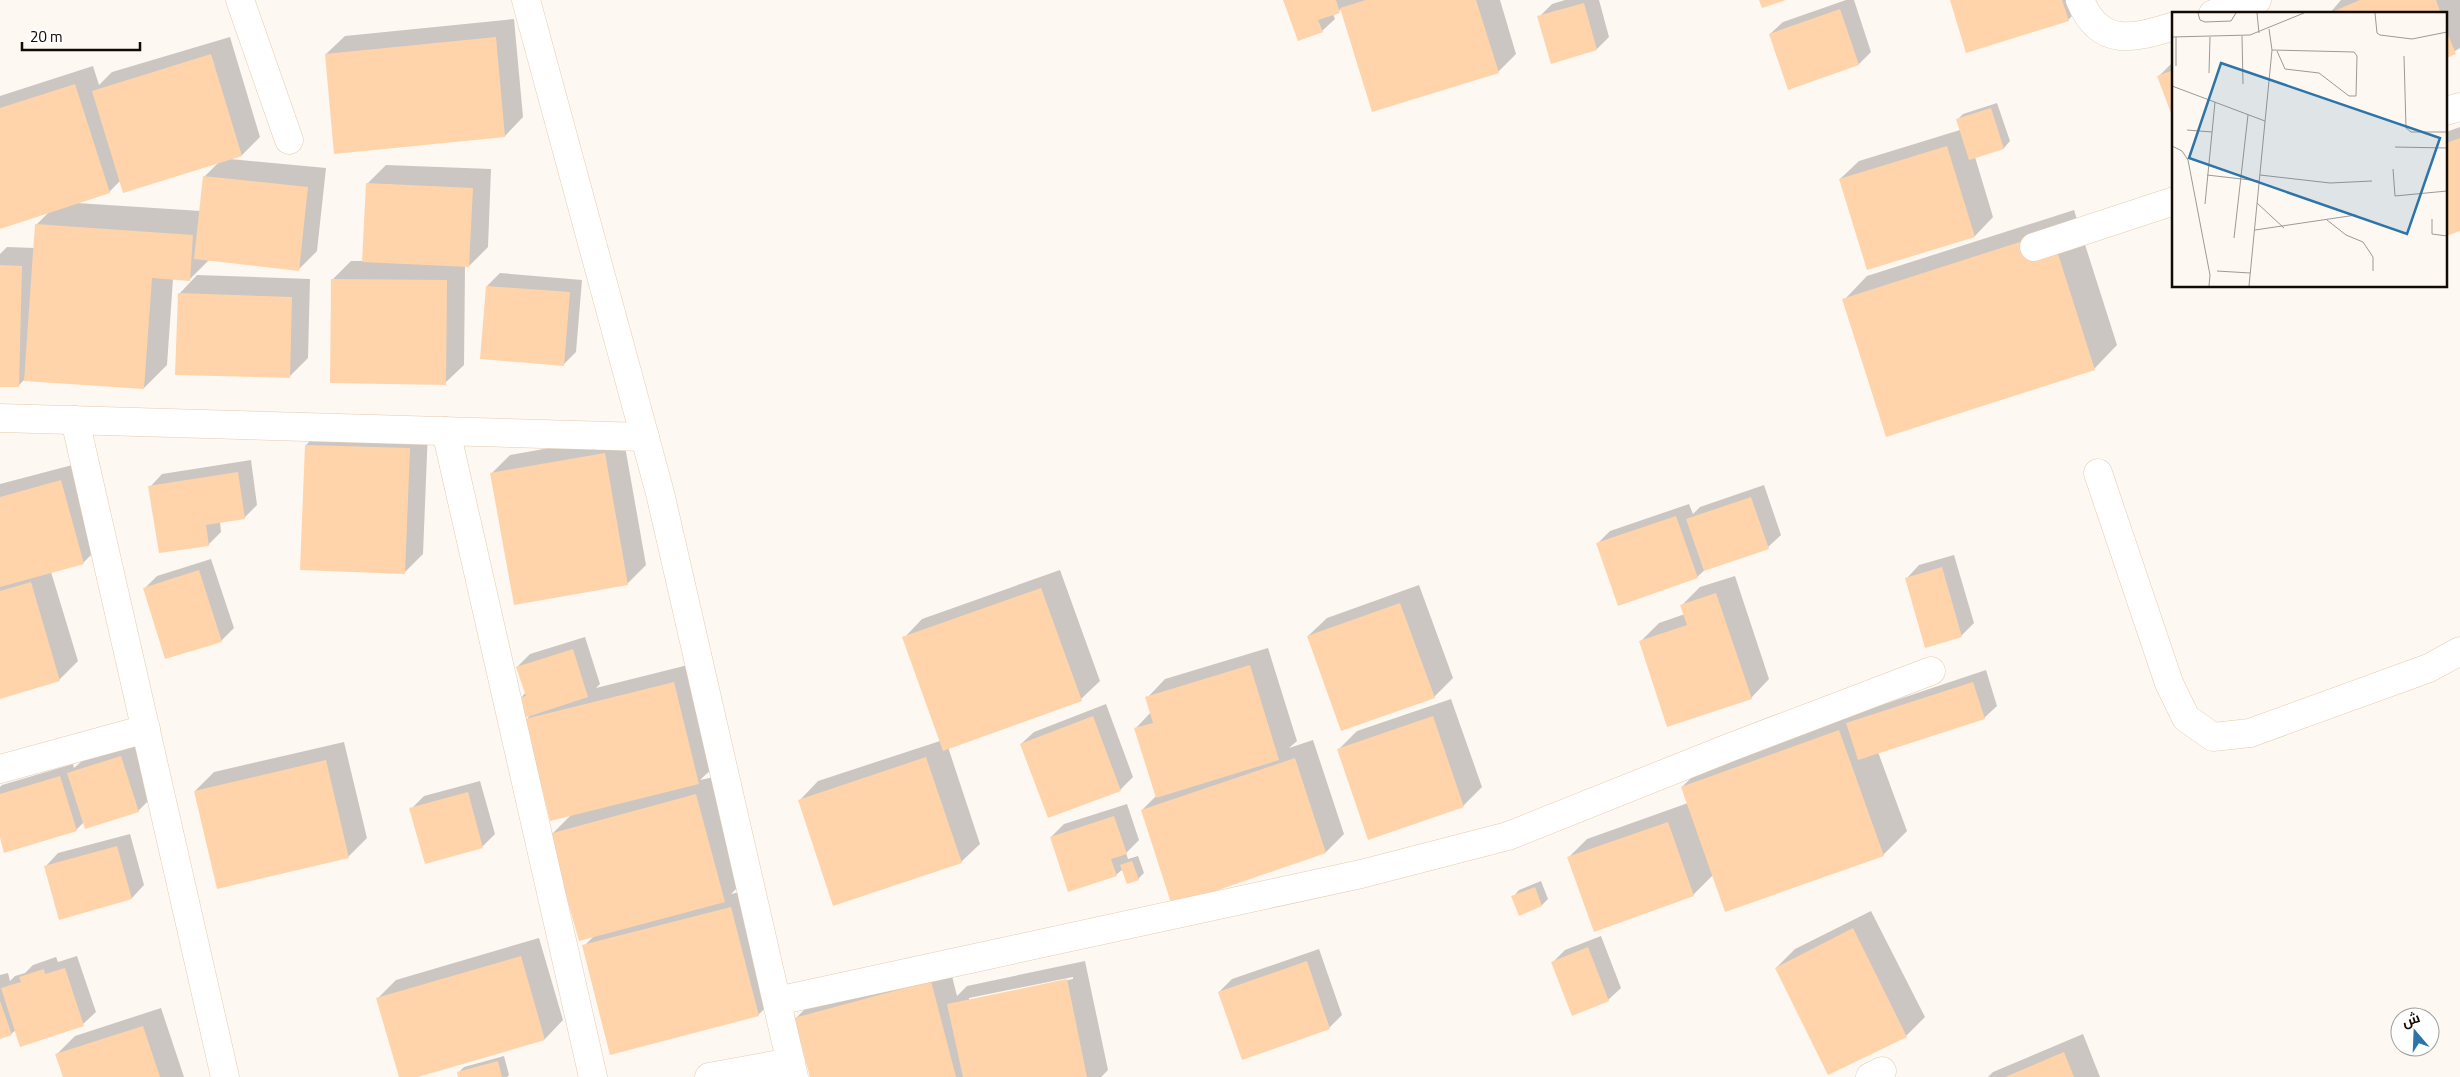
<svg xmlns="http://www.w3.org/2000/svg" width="2460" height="1077" font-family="Georgia,Cairo,serif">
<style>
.shadow{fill:#0003;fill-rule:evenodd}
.building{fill:#ffd4aa}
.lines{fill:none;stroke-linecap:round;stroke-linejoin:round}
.minor-casing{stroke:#e5cbb0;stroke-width:29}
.minor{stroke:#fff;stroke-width:28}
.inset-road{fill:none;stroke:#a09993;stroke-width:1}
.view{fill:#2d75a9;fill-opacity:0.15;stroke:#2d75a9;stroke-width:2.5}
.inset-edge{fill:none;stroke:#120a03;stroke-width:2.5}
</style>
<rect width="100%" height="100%" fill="#fef8f3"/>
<g class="shadow">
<polygon points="1285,0 1500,0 1516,54 1498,72 1342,9 1333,14 1335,19 1322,31"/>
<polygon points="1565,0 1599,0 1609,37 1597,49 1539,17 1552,4"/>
<polygon points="1846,0 1854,0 1871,52 1859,64 1770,34 1783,22"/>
<polygon points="1951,0 2086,0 2087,1 2068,20"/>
<polygon points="2341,0 2460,0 2460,48 2446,57 2446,14 2329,14"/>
<polygon points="514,19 523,117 505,136 326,54 345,36"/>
<path d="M230 37 260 137 242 155 230 159 326 168 317 251 299 269 209 260 189 280 173 279 167 365 144 388 24 380 18 386H0V254L7 247 35 248 36 225 50 211 0 228V96L93 66 99 85 112 72ZM219 162 204 177 201 211 77 203 109 192 121 180Z"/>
<polygon points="2174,61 2174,118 2158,77"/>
<polygon points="1997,103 2010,141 2004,148 1975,157 1993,217 1975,236 1840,179 1859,161 1960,130 1957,120 1963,114"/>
<polygon points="2460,127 2460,230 2446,235 2446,132"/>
<polygon points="386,165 491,169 488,247 469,266 465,266 464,365 445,383 332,280 351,261 364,261 367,184"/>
<polygon points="2074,210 2117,345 2094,369 1844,300 1867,276"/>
<polygon points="500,273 582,280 576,352 563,365 487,286"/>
<polygon points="197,275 310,279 308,358 289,377 179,294"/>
<polygon points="324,427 428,430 423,554 404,573 306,445"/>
<polygon points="623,435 646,565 627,584 492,473 510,455"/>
<polygon points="251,460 257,505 244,518 220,522 221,532 208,545 150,487 162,474"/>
<polygon points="80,463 102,544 83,563 51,572 78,661 59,680 0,697 0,484"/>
<polygon points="1764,485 1781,535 1768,547 1706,569 1697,577 1597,544 1610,531 1689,504 1693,514 1700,507"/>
<polygon points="1954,555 1974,623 1961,636 1907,578 1919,565"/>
<polygon points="211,559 234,628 221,641 144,589 157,576"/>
<polygon points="1060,570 1100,681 1081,699 948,747 980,844 961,862 800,800 818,781 940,741 904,638 922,619"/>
<polygon points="1735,576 1769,679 1751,698 1640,642 1659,623 1685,614 1682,605 1700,587"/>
<polygon points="1419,585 1453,678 1434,697 1308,636 1327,618"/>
<polygon points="585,637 600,684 596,688 692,664 717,764 700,780 714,777 743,882 731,894 749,890 777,997 758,1015 584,946 594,936 551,835 572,814 526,720 531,714 520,699 526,692 517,667 530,654"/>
<polygon points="1268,648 1297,741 1289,748 1313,740 1344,834 1326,852 1173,904 1142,810 1156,796 1136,728 1151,712 1147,698 1165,679"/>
<polygon points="1986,670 1997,706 1984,718 1878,752 1907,831 1883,855 1713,875 1693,895 1569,857 1587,839 1688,803 1682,787 1705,764"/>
<polygon points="1451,699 1482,787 1463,806 1338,750 1357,731"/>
<polygon points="1106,704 1133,777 1120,790 1021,744 1034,732"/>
<polygon points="344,742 367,838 348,857 195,791 214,772"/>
<polygon points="134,744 151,798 138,811 84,822 76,830 0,834 0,787 2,785 73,764 74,768 82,761"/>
<polygon points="480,781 495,834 483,846 426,862 411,809 424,796"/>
<polygon points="1127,804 1139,840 1126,853 1128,859 1138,856 1144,873 1138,879 1123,869 1116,875 1051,837 1064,824"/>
<polygon points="130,834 144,885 132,898 46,866 58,853"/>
<polygon points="1541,881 1548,899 1542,905 1520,914 1513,897 1519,890"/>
<polygon points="1871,911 1925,1017 1906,1036 1776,968 1795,949"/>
<polygon points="1601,936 1621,988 1608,1000 1552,963 1565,950"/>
<polygon points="539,938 563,1020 545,1039 414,1077 400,1077 378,998 396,980"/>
<polygon points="1319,949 1342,1015 1329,1028 1219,992 1232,979"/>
<polygon points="77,956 96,1012 83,1024 16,1030 11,1034 0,1038 0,975 8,973 10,981 15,976 25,973 33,965 56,957 58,962"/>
<path d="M1085 961 1108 1070 1101 1077H811L796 1018 814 1000 949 964 957 996 967 986ZM1073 977V979L969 1001V998Z"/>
<polygon points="161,1008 184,1077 64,1077 57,1054 75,1036"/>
<polygon points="2083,1034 2100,1077 1988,1077 1993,1072"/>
<polygon points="504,1056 509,1075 507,1077 459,1077 458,1073 464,1067"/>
</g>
<g class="building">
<polygon points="1283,0 1336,0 1340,13 1318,20 1323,32 1298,41"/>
<polygon points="1366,0 1476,0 1499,73 1372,112 1340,8"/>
<polygon points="1759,0 1786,0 1762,8"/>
<polygon points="1950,0 2062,0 2069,21 1966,53"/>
<polygon points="2360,0 2436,0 2441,14 2327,14"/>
<polygon points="1584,3 1597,50 1551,64 1537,16"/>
<polygon points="1840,9 1859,65 1788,90 1769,34"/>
<polygon points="2446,30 2456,54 2446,58"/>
<polygon points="496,37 505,137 334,154 325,54"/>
<polygon points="211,54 242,156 123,193 92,91"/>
<polygon points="2174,70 2174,121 2157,76"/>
<polygon points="75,84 110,193 0,229 0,108"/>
<polygon points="1991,108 2004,149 1969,160 1956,119"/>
<polygon points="2460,138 2460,231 2446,236 2446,143"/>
<polygon points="1947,146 1975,237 1867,270 1839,179"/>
<polygon points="203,176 308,187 299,271 194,259"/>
<polygon points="366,183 473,188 469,267 362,262"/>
<polygon points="35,224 193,235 190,281 152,278 144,389 24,381"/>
<polygon points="2051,232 2095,370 1886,437 1842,299"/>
<polygon points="0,265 22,266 19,387 0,387"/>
<polygon points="331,279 447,280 446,385 330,383"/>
<polygon points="486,286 570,292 564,366 480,359"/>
<polygon points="178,293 292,297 290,378 175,375"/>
<polygon points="305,445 410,448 405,574 300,570"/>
<polygon points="605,453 628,585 514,605 490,473"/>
<polygon points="238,472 245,519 206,525 209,546 159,553 148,486"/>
<polygon points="61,480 84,564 0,587 0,497"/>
<polygon points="1751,497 1769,549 1704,571 1686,519"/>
<polygon points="1676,516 1698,578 1618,606 1596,543"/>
<polygon points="1942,567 1962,637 1925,648 1905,578"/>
<polygon points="199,570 222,642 165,659 143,588"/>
<polygon points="31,582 60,681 0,699 0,591"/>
<polygon points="1041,588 1082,701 943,751 902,637"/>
<polygon points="1716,593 1752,699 1667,727 1639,641 1687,625 1680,605"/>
<polygon points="1400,603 1435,698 1341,731 1307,636"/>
<polygon points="573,649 588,697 524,718 518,698 526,696 516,667"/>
<polygon points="1250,665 1279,760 1156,798 1134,728 1153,723 1145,697"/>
<polygon points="674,682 699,784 550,821 525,719"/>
<polygon points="1973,682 1985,719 1858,760 1846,723"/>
<polygon points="1093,716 1121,791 1048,818 1020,744"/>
<polygon points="1433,716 1464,807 1368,840 1337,749"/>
<polygon points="1839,730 1884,856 1725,912 1681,787"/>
<polygon points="121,756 139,812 85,829 67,773"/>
<polygon points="926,757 962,863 833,906 798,800"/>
<polygon points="1295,758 1326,853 1172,906 1141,810"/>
<polygon points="326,760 349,858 217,889 194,791"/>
<polygon points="60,776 77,831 4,853 0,838 0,794"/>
<polygon points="468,792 483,848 425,864 409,808"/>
<polygon points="696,794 725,902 579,941 549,834"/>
<polygon points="1114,816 1127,854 1111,859 1117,876 1068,892 1050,837"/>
<polygon points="1668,822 1694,896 1594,932 1567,857"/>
<polygon points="117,846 132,899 59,920 44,866"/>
<polygon points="1132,861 1139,880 1127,884 1120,865"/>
<polygon points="1535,887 1542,906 1519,916 1511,896"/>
<polygon points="731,907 759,1016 610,1055 582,945"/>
<polygon points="1853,928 1907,1037 1828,1075 1775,968"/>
<polygon points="1588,947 1609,1001 1572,1016 1551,962"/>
<polygon points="521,956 545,1040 418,1077 399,1077 376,998"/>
<polygon points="1307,961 1330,1029 1242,1060 1218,992"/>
<polygon points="65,968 84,1026 20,1047 1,988 21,982 19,977 44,969 45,974"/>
<polygon points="1067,979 1087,1077 963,1077 947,1004"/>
<polygon points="931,981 956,1077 810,1077 794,1018"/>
<polygon points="0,1001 12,1035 0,1039"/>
<polygon points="143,1026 160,1077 63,1077 55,1054"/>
<polygon points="2064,1052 2074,1077 2005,1077"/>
<polygon points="498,1061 502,1077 458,1077 457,1072"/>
</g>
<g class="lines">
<g class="minor-casing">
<g id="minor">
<polyline points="240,0 289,140"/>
<polyline points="526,0 660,493 794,1077"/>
<path d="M2080 0C2100 48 2133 39 2174 26"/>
<polyline points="2213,14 2257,0"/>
<polyline points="2446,111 2460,107"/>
<polyline points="2034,247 2174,201"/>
<polyline points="0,418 645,437"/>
<polyline points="75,420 225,1077"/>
<polyline points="446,431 593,1077"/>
<polyline points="2098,473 2169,683 2186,718 2213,737 2250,733 2429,668 2460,651"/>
<polyline points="0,769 146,729"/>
<polyline points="777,1001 1361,874 1508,836 1731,747 1931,671"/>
<polyline points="709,1077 791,1062"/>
<polyline points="1870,1077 1882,1071"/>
</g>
</g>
<use href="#minor" class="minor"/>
</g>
<g transform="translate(2172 12)">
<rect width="275" height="275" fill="#fef8f3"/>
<path class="inset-road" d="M26 1 28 8 33 10 59 9 64 1M85 1 87 21M203 1 205 21 208 23 240 27 275 20M70 24 71 72M0 25 78 23 132 1M100 38 182 40 185 44 184 84H177L147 61 113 57 105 39M232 44 234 116 239 120H275M4 54V25M37 61 38 25M0 74 93 109M15 118 40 120M0 134 10 139 16 148 38 263 37 274M223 135 275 136M221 157 223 184 275 179M35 163 87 169M88 163 158 171 200 169M85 191 112 216M33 192 43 90M260 207V222L275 224M155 208 174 223 191 230 201 245V259M83 218 184 203M62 226 76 103M45 259 78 261M77 274 100 38 97 17"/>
<path class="view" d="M49 51 268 126 235 222 17 146Z"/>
<rect width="275" height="275" class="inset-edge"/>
</g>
<g transform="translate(2415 1032) rotate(341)"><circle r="24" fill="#ffffff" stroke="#a09d9a"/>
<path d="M0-4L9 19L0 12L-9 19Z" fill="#2d75a9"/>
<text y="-8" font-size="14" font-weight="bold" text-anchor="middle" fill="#120a03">ش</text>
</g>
<path d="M22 42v8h118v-8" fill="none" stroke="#120a03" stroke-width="2.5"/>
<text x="30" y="42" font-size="15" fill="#120a03" stroke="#ffffff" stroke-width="4" paint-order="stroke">20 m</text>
</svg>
